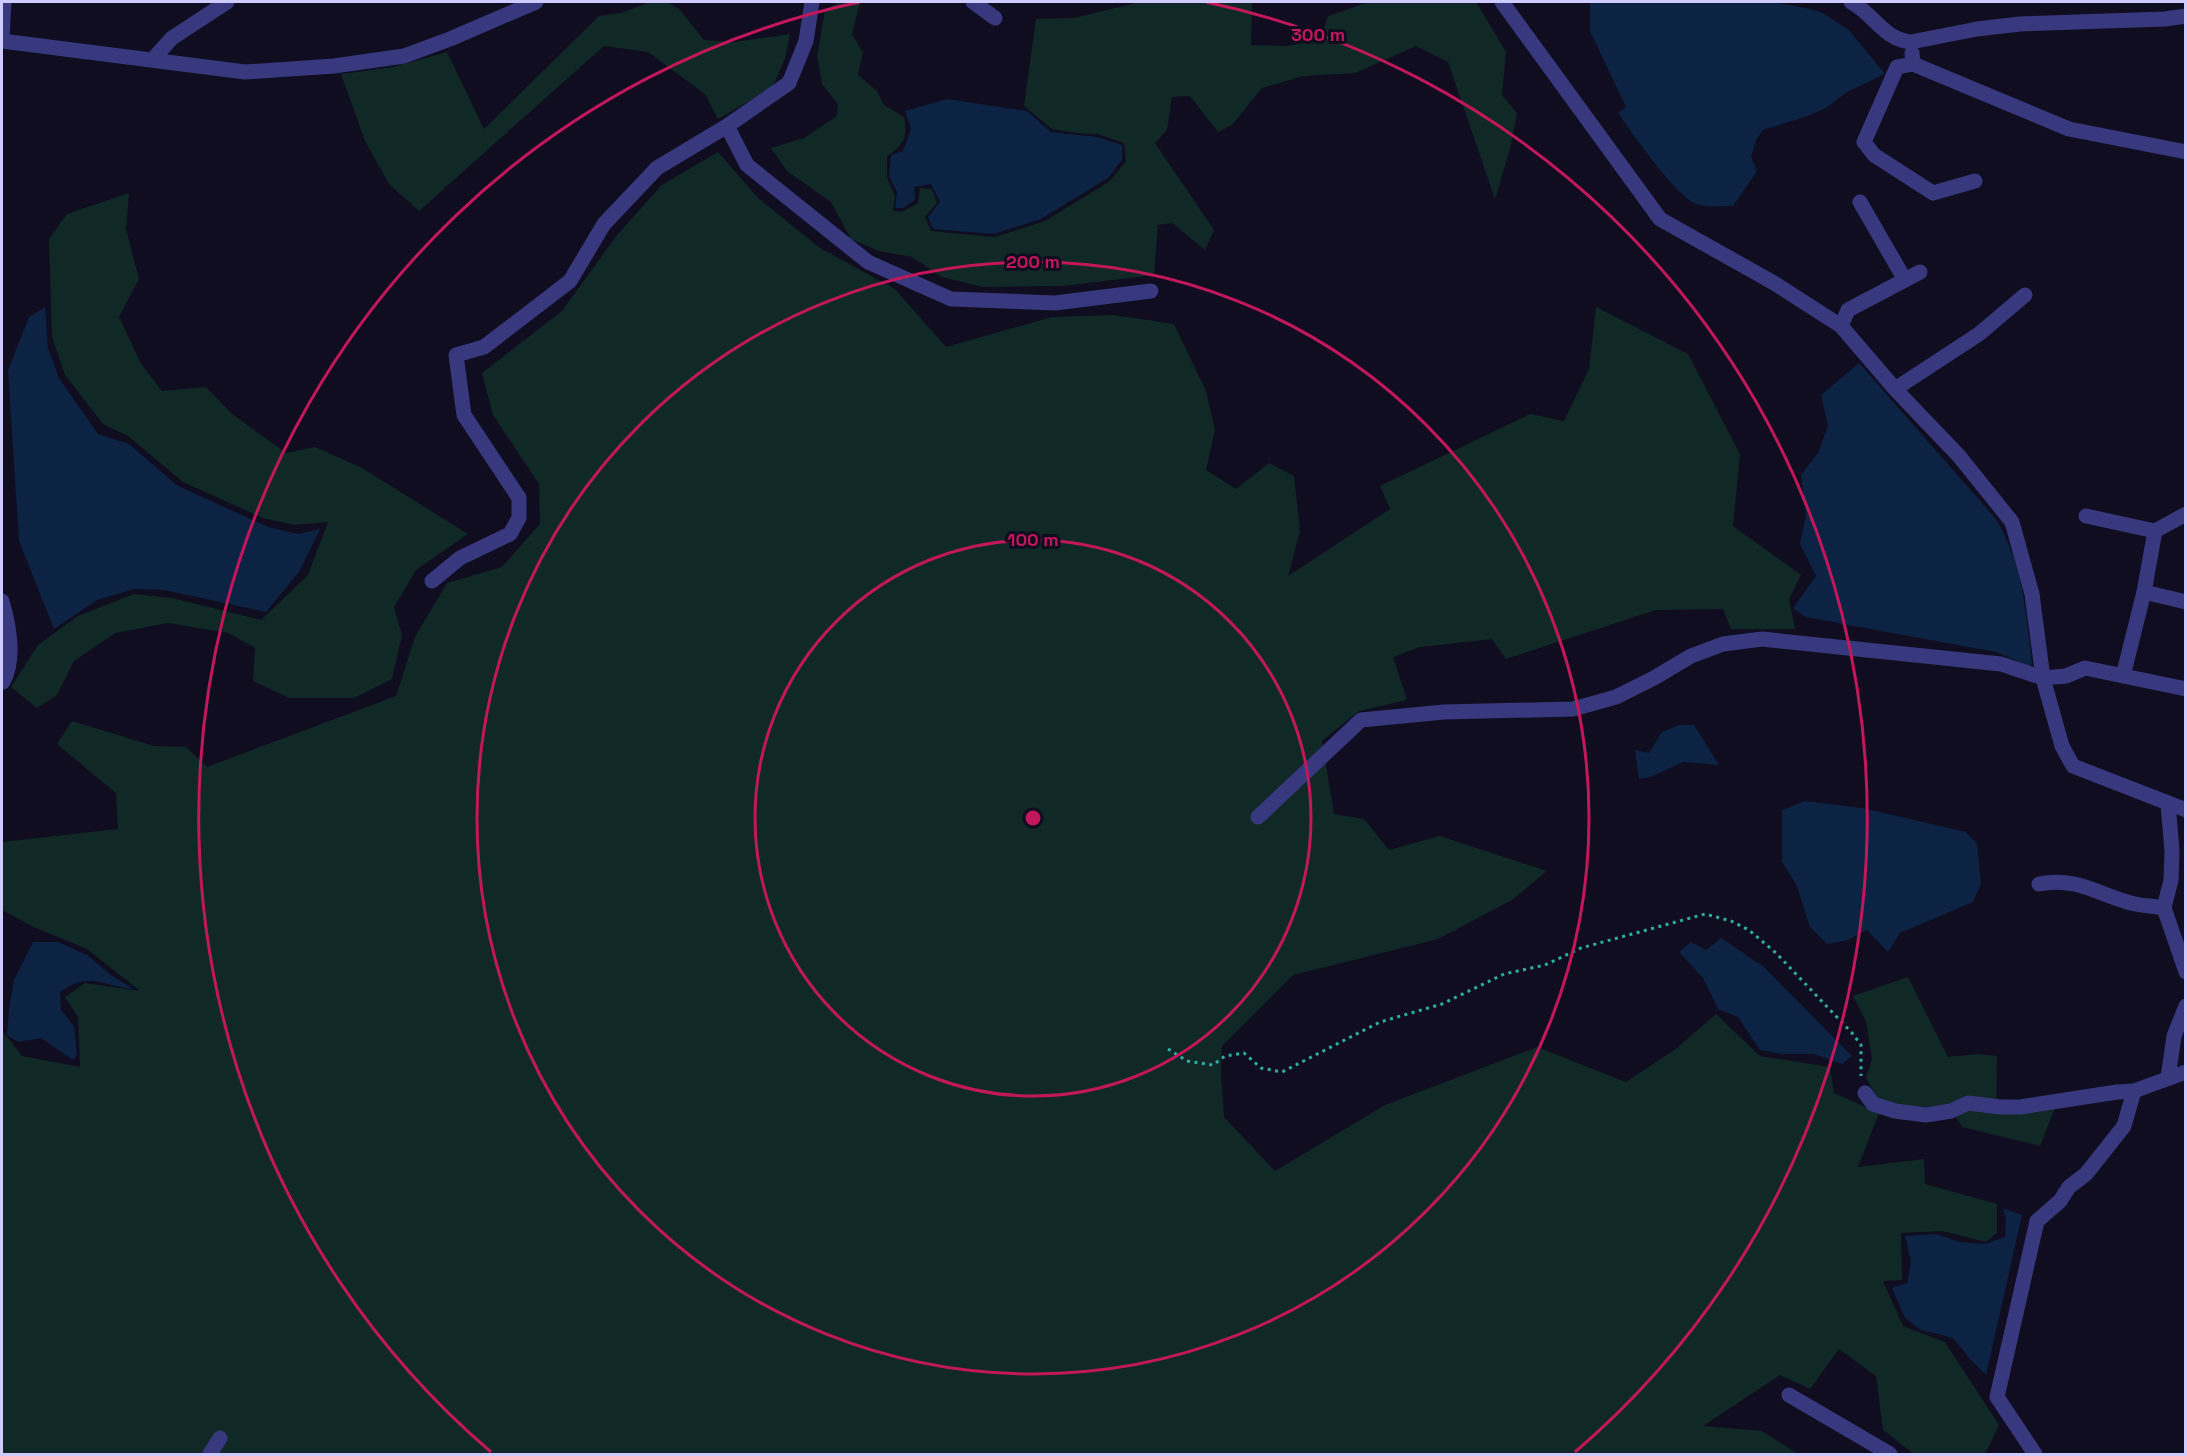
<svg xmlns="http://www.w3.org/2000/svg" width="2187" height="1456" font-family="'Space Grotesk',sans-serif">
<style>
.green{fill:#102927}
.water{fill:#0c2343}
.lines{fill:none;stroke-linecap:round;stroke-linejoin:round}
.path{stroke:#2eafa3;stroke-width:3;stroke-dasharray:3 4.5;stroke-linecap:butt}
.street{stroke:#38387e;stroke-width:15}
.ring{fill:none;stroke:#c2185b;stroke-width:3}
.centre{fill:#c2185b;stroke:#0f0d1f;stroke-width:3}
.ring-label{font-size:18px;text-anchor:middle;font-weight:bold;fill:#c2185b;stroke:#0f0d1f;stroke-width:6;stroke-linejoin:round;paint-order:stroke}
</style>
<rect width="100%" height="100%" fill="#0f0d1f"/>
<g class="green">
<polygon points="650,2 667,2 679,9 704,40 735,42 790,34 785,59 772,88 718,119 705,94 648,52 604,46 419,211 389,184 365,141 341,74 393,67 447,52 484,129 599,16 621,13"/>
<path d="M839 2H860L852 34 863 53 858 75 877 91 884 105 904 117C908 137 904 145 887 156V178L895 196 893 211 902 212 918 203 920 188 932 189 937 203 925 217 931 231 995 237 1045 221 1110 181 1126 161 1124 143 1097 134 1076 133 1052 129 1024 106 1036 19 1074 18 1140 2H1252L1251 45 1287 46 1320 40 1328 16 1369 2H1476L1506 52 1502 95 1517 113 1510 149 1495 199 1448 62 1416 46 1355 73 1303 76 1262 88 1232 125 1218 132 1190 96 1172 97 1167 130 1155 143 1214 230 1205 250 1172 223 1158 225 1154 275 1063 286 983 287 942 277 912 257 879 251 851 239 831 202 787 171 771 148 804 138 837 116 838 104 822 84 817 56 825 10Z"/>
<polygon points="718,152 758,198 820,248 895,289 946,347 1052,317 1114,315 1174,324 1206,391 1215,430 1206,470 1236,489 1269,463 1294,476 1300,531 1288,576 1390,509 1380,486 1530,414 1564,421 1589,369 1596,307 1688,354 1740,454 1733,526 1801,575 1789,599 1795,629 1731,629 1723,609 1656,610 1506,659 1492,639 1420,647 1393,657 1407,700 1359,711 1322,741 1334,814 1364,819 1389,850 1440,836 1547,871 1512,900 1438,939 1293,975 1222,1046 1221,1074 1224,1117 1275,1171 1385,1105 1537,1047 1626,1082 1677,1048 1716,1014 1760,1056 1830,1067 1834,1093 1879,1113 1858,1167 1924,1159 1925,1184 1997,1204 1997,1233 1986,1242 1942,1231 1901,1233 1902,1280 1883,1281 1903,1326 1945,1342 1999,1425 1985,1454 1914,1454 1883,1430 1876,1376 1839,1349 1810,1389 1780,1375 1703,1426 1762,1431 1798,1454 2,1454 2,1030 22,1056 80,1067 78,1017 65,997 85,983 140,991 87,949 34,927 2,910 2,842 118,829 116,793 57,744 72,721 154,746 186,747 207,767 396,696 415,637 447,583 502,567 540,524 539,484 493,415 482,373 562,311 617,235 662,185"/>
<polygon points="129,193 126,229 139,279 119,317 141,364 162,391 206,387 232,414 286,453 315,447 362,468 468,534 416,570 394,607 402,635 392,679 354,698 289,698 253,681 255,648 229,633 168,623 115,633 74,661 57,695 37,708 11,687 38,645 78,616 134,594 172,598 261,620 308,575 328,522 294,525 263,518 183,482 128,436 103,424 65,375 52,337 49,239 67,214"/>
<polygon points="1908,977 1948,1057 1978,1054 1997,1056 1996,1111 2055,1108 2040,1146 1962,1127 1949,1106 1904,1107 1877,1098 1866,1078 1872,1059 1866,1021 1853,996"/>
</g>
<g class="water">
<path d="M1590 2H1772L1806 8 1823 13 1849 30 1885 74 1847 92 1826 108 1808 116 1763 130 1756 140 1751 157 1757 171 1733 206C1723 206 1709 208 1699 205 1678 200 1632 133 1618 113L1626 107 1590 31Z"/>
<polygon points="947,99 1027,111 1051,132 1097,137 1122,145 1122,160 1108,178 1041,219 994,234 933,229 928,217 940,202 931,184 914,187 915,200 903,208 895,208 897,192 889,176 891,155 903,151 911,129 905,111"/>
<polygon points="45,307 48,348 59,378 98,434 129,444 178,486 268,527 298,534 320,529 299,572 266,612 164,590 134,589 97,600 54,629 19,541 8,370 29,317"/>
<path d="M1859 363 1996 519C2023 564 2026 612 2032 664L2029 666 1996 652 1805 617 1793 608 1816 576 1800 544 1806 515 1801 475 1818 453 1828 426 1821 395Z"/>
<polygon points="1679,725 1694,725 1719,765 1683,762 1651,777 1639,779 1635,750 1649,753 1662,732"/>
<polygon points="1805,801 1862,808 1966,832 1977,844 1981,884 1973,902 1900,933 1888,952 1867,930 1848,940 1827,944 1810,927 1796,884 1782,862 1782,810"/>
<polygon points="1721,938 1764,967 1852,1056 1842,1064 1813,1054 1781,1054 1760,1050 1738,1017 1718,1009 1703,978 1679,952 1691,942 1706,950"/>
<path d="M33 942H58L87 955 111 975 134 989C102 986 90 971 60 992L61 1010 74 1026 77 1055 73 1060 41 1038 18 1042 7 1035 9 1009 14 980Z"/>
<polygon points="2003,1208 2022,1215 1986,1375 1970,1359 1953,1338 1921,1330 1905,1318 1892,1288 1907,1283 1911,1261 1905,1236 1936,1234 1960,1242 1985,1244 2005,1237 2006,1219"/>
</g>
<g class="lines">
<polyline class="path" points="1168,1049 1187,1061 1213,1065 1225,1056 1244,1053 1261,1068 1282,1072 1380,1022 1442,1004 1504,974 1545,965 1581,948 1705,914 1731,921 1749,930 1776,953 1852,1033 1861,1045 1861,1076"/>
<g class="street">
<polyline points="973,2 995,18"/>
<polyline points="1502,2 1660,219 1774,283 1841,326 1895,389 1959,456 2012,522 2032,594 2043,678 2062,746 2073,766 2186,810"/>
<path d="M1851 2C1873 13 1884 40 1911 42L1977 29 2020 24 2165 19 2186 16"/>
<polyline points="2,37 4,2"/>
<polyline points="2,41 245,72 334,66 404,56 450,39 536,2"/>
<polyline points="1912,53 1913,64 1897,67 1864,142 1874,155 1933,193 1975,181"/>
<polyline points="153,59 172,38 227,2"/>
<polyline points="1913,64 2069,129 2186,152"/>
<polyline points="727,126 747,165 868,262 951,299 1055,303 1151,291"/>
<polyline points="1860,202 1905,280"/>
<polyline points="1841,326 1848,310 1920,272"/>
<polyline points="1895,389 1979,334 2025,295"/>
<polyline points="2186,514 2155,531 2144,592 2186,602"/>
<polyline points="2086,516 2155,531"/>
<polyline points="432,581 460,558 510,534 519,518 519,498 464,415 456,355 484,347 570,281 604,224 657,168 727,126 789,83 806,41 812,2"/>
<path d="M2 601C9 625 16 658 3 682"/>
<polyline points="2123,676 2144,592"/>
<polyline points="1258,817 1361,720 1444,712 1573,709 1616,697 1654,678 1691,656 1723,644 1762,639 2001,664 2043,678 2066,676 2085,668 2186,689"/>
<path d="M2039 884C2076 876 2101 896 2135 904 2144 906 2154 906 2164 908L2171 880 2172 851 2168 804"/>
<polyline points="2164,908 2186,972"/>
<polyline points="2168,1078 2174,1036 2186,1006"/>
<polyline points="1865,1093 1873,1104 1895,1111 1926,1115 1951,1111 1968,1103 2000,1107 2020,1107 2117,1092 2134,1091"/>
<polyline points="1789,1395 1890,1454"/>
<polyline points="210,1454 220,1438"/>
<polyline points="2035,1454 1997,1397 2037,1221 2060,1201 2069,1187 2086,1174 2124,1126 2134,1091 2186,1072"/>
</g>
</g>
<g class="ring">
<circle cx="1033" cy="818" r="278"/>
<circle cx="1033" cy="818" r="556"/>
<path d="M491 1452A834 834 0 0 1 860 2M1206 2A834 834 0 0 1 1575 1452"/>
</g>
<circle cx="1033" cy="818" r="9" class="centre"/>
<g class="ring-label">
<text x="1318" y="41">300 m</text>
<text x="1033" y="268">200 m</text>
<text x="1033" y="546">100 m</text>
</g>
<rect width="2187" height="1456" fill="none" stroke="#cfcbfe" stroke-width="6"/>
</svg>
